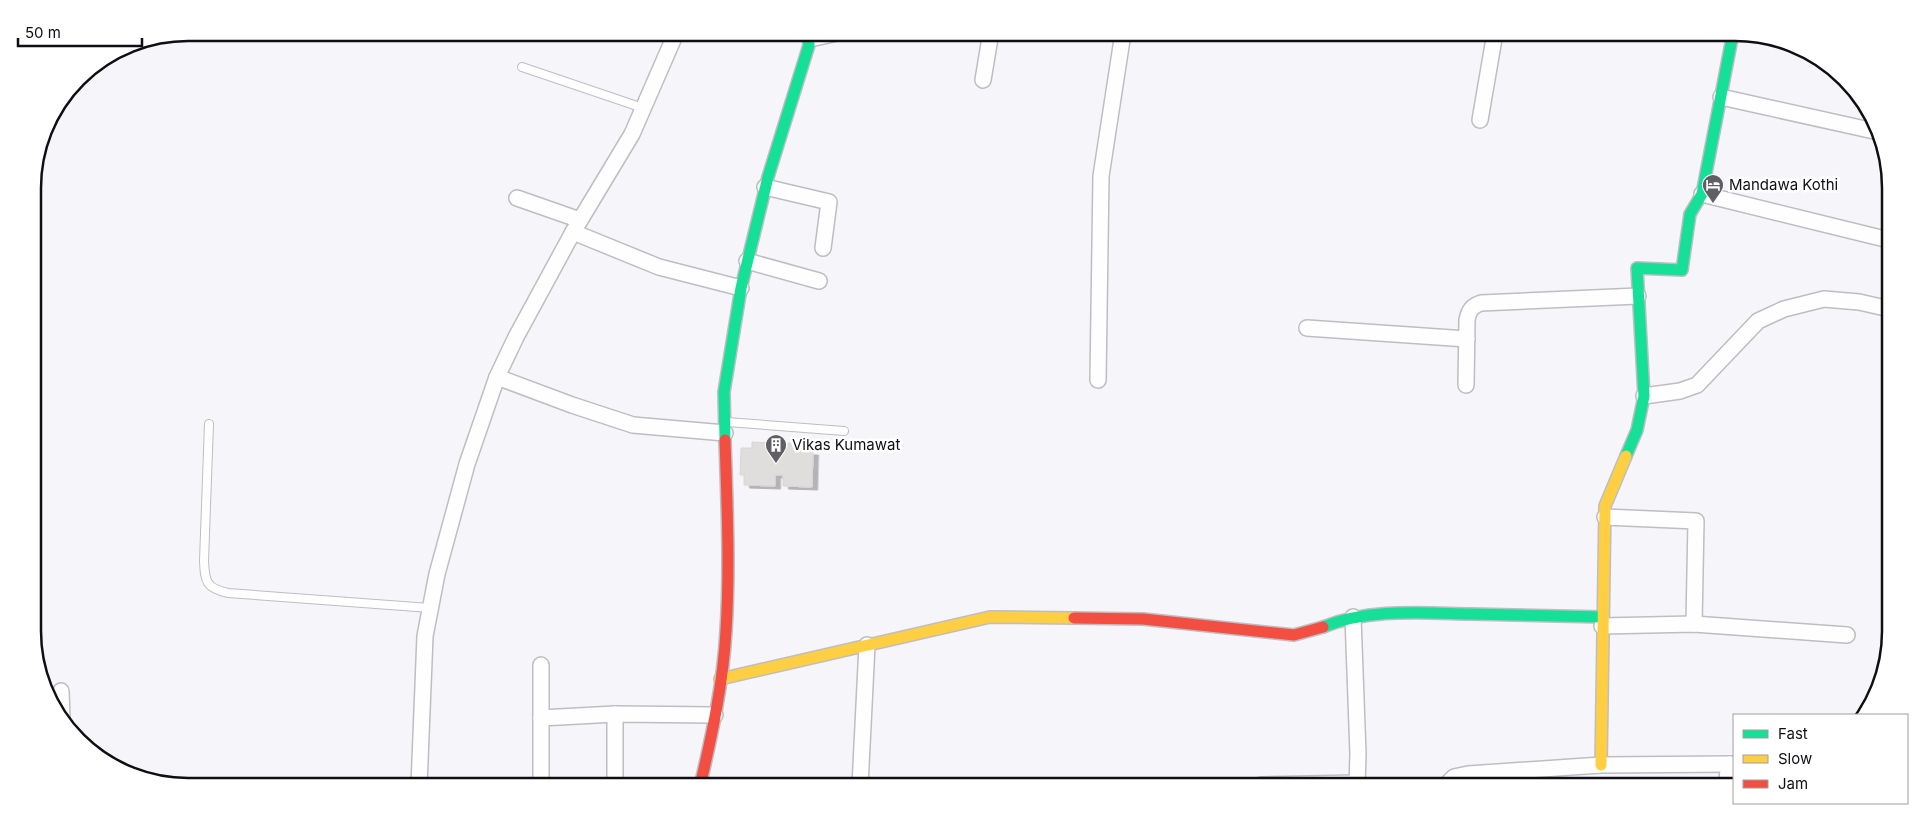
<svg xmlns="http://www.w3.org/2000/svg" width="1923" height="819" font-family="Inter,sans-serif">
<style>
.building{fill:#e0dddd;stroke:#dad6d5;filter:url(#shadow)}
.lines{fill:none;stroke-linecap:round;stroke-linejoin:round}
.lane-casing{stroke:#bebdc3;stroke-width:10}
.street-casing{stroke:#bebdc3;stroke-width:18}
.fast-casing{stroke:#bebdc3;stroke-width:14}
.slow-casing{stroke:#bebdc3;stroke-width:14}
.jam-casing{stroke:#bebdc3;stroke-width:14}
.lane{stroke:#fefefe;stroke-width:8}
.street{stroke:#fefefe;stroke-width:15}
.fast{stroke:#16e098;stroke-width:11}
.slow{stroke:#ffcf43;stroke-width:11}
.jam{stroke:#f24e42;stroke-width:11}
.labels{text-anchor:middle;stroke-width:5;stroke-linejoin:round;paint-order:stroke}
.poi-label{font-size:15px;fill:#0f0e15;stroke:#fff;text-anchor:start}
.rim{fill:none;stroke:#0f0e15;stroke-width:2.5}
</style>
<defs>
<filter id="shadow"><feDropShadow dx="5.5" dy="3" stdDeviation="0" flood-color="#0004"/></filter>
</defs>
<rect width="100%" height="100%" fill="#f6f6fa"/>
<polygon class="building" points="752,442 772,443 772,449 788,449 788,443 808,444 807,452 813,452 812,487 783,486 783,475 775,475 775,486 744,485 744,475 740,475 741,448 752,448"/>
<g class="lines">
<g class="lane-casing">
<g id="lane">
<polyline points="522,67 643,108"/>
<polyline points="727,422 844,431"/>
<path d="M209 424 204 561C205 582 206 588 228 593L430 608"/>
</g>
</g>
<g class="street-casing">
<g id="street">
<polyline points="676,33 632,134 573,232 516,337 497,377 572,405 633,425 725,433"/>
<polyline points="810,39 837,33"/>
<polyline points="983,80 990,38 994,33"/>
<polyline points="1721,97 1874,131"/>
<polyline points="1480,120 1495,33"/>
<polyline points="765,187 829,202 823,248"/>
<polyline points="1702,194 1889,240"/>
<polyline points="517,198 580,220"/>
<polyline points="573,232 659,267 741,288"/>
<polyline points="747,261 819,281"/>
<polyline points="1307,328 1467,339"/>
<polyline points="1098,380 1101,176 1123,33"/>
<path d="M1466 385 1467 320C1469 310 1472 306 1481 303L1638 296"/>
<polyline points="1644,396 1680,391 1697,385 1758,321 1784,309 1824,299 1859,302 1890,309"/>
<polyline points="1605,517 1696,521 1694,624"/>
<polyline points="1353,617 1358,754 1357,786"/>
<polyline points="1602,626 1694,624 1847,635"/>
<polyline points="541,665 541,786"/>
<polyline points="61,691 62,719"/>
<polyline points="541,718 615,714 715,715"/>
<polyline points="1261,785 1357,783"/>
<polyline points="419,786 425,636 437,574 467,464 497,377"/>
<polyline points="615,786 615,714"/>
<polyline points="860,786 867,645"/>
<polyline points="1445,786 1454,777 1468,774 1601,765 1734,764"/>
<polyline points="1726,786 1729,764"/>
</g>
</g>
<g class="fast-casing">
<g id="fast">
<polyline points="725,440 724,392 741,288 768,177 809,45 808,37 801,33"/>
<polyline points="1626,456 1637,430 1644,396 1637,268 1682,270 1690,214 1702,194 1733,33"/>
<path d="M1323 627C1370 608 1422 613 1471 614 1515 615 1558 616 1602 617"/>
</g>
</g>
<g class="slow-casing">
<g id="slow">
<polyline points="720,679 990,617 1074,618"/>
<polyline points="1601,765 1605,506 1626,456"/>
</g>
</g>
<g class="jam-casing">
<g id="jam">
<polyline points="1074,618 1143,619 1294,635 1323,627"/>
<path d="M700 786C712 735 723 684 726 631 730 568 727 503 725 440"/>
</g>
</g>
<use href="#lane" class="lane"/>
<use href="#street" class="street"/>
<use href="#fast" class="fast"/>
<use href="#slow" class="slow"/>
<use href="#jam" class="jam"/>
</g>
<defs>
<g id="hotel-pin" transform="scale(1.125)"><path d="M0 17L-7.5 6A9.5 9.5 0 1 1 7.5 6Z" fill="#605f65" stroke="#fff"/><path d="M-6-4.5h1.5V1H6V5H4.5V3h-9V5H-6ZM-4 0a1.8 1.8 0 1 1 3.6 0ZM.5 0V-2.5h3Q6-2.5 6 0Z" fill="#fff"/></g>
<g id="building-pin" transform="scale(1.125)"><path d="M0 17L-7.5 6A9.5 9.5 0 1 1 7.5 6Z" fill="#605f65" stroke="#fff"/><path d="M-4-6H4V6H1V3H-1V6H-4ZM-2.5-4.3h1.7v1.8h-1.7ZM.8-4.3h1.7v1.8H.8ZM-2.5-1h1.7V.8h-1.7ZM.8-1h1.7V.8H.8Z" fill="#fff"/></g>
</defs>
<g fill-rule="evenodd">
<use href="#hotel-pin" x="1713" y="185"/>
<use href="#building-pin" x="776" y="445"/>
</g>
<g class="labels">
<g class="poi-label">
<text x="1729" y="190">Mandawa Kothi</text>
<text x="792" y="450">Vikas Kumawat</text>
</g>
</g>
<path d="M0 0H1923V819H0ZM188 41H1735A147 147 0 0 1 1882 188V631A147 147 0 0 1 1735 778H188A147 147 0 0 1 41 631V188A147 147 0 0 1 188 41Z" fill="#fff" fill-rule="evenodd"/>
<path class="rim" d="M188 41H1735A147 147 0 0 1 1882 188V631A147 147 0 0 1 1735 778H188A147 147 0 0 1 41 631V188A147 147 0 0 1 188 41Z"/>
<rect x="1733" y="714" width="175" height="90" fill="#ffffff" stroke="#9f9fa1"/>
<rect x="1743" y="730" width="25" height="8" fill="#16e098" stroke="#9f9fa1"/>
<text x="1778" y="739" font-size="15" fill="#0f0e15">Fast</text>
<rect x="1743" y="755" width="25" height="8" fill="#ffcf43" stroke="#9f9fa1"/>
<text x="1778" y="764" font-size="15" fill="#0f0e15">Slow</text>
<rect x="1743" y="780" width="25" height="8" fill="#f24e42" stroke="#9f9fa1"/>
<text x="1778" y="789" font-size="15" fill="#0f0e15">Jam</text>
<path d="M18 38v8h124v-8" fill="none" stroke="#0f0e15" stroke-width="2.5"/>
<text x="25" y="38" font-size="15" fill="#0f0e15" stroke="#ffffff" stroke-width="4" paint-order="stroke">50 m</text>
</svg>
